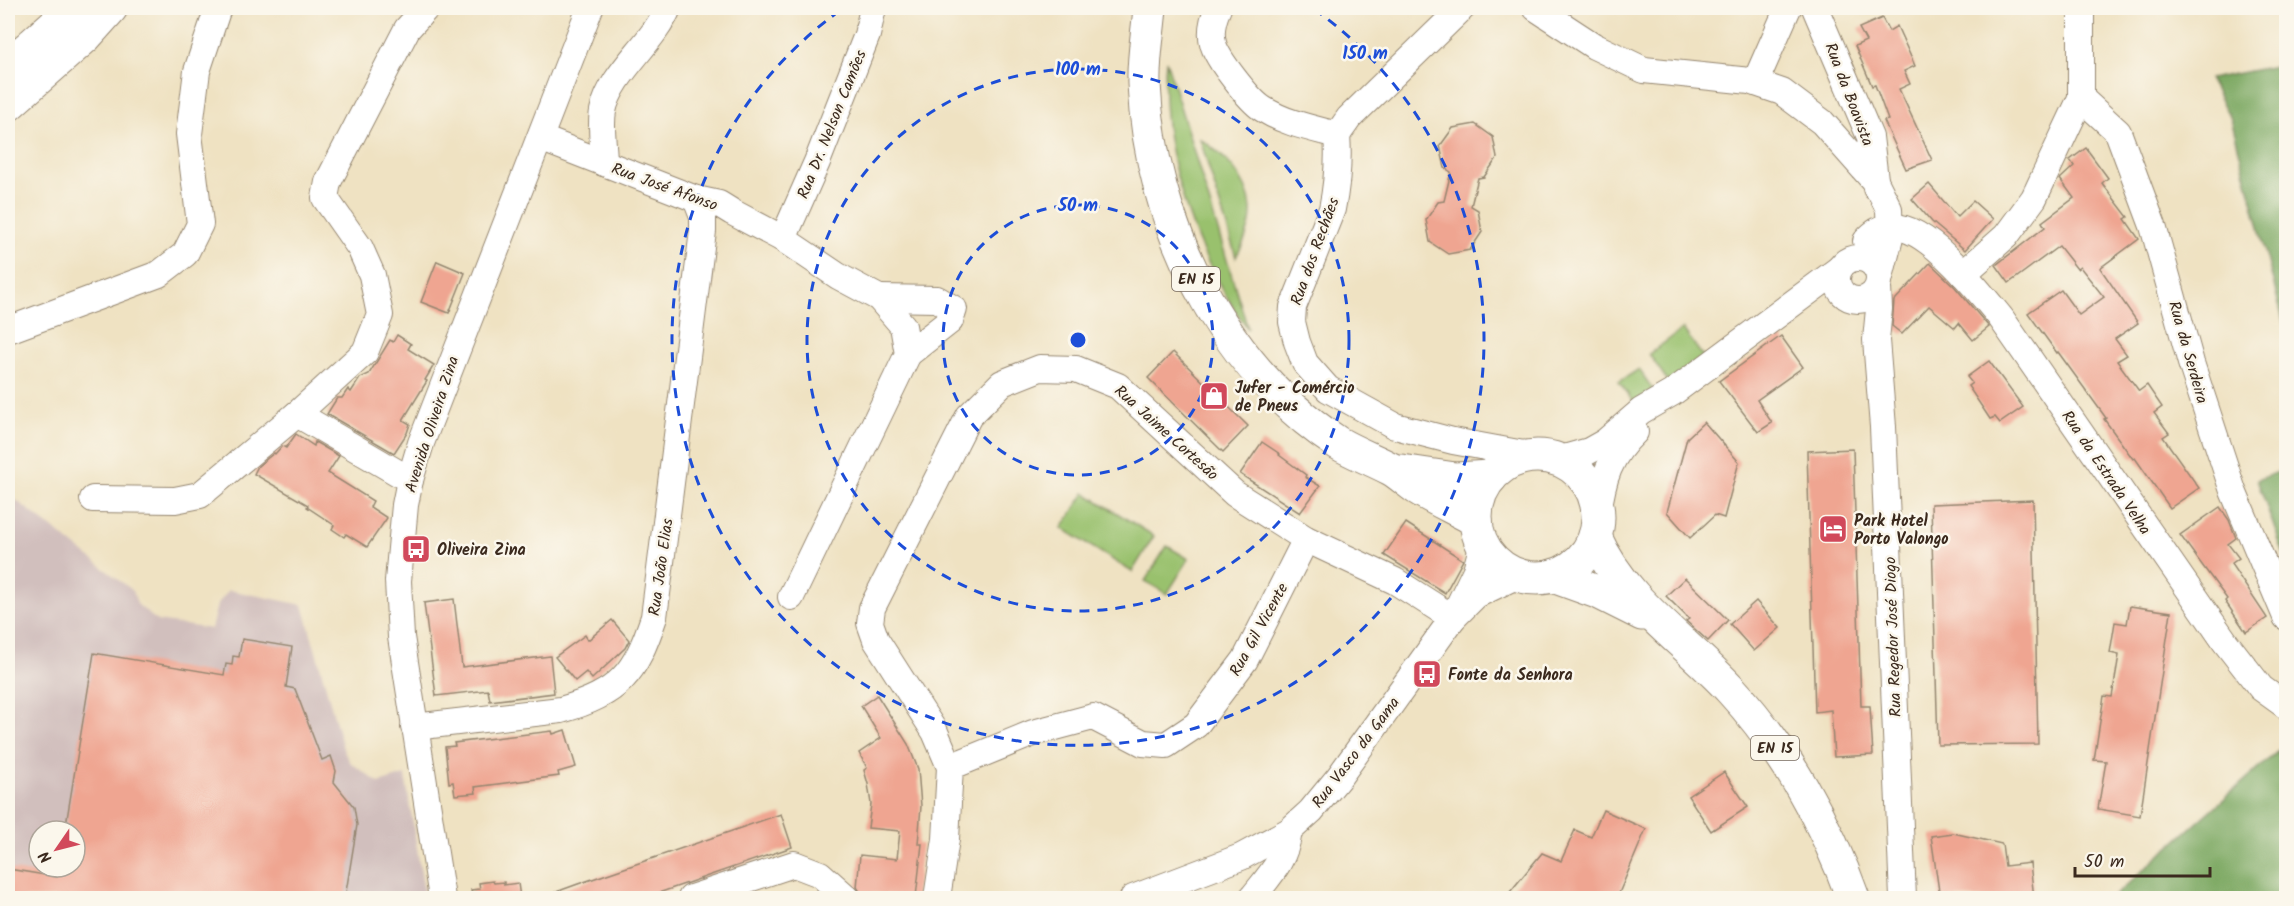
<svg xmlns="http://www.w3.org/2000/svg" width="2294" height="906" font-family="Kalam,sans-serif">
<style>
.industrial{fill:#d1bfbd;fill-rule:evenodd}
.green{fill:#99c16d;stroke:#6a7646;stroke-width:1.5}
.forest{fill:#7aa760;stroke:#5a683f;stroke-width:1.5}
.building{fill:#efa591}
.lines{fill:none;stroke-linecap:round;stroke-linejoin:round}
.minor-casing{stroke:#958670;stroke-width:28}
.major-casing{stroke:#958670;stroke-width:35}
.highway-casing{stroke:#958670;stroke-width:35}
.minor{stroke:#fff;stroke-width:26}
.major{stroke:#fff;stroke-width:33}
.highway{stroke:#fff;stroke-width:33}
.ring{fill:none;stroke:#1d4ed8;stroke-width:3;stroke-dasharray:10 8}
.labels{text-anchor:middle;stroke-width:5;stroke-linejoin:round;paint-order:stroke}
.shield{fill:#fbf7ec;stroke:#75685c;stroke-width:1.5}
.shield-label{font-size:15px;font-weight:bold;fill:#3b2a1e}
.street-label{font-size:16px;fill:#3b2a1e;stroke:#fbf7ec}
.poi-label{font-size:16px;font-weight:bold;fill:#3b2a1e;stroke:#fbf7ec;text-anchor:start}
.centre{fill:#1d4ed8;stroke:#fbf7ec;stroke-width:3}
.ring-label{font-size:18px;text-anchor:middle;font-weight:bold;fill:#1d4ed8;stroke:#fbf7ec;stroke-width:5;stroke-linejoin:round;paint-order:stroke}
</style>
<rect width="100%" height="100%" fill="#fbf7ec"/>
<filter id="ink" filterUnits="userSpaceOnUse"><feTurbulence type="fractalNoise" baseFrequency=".0167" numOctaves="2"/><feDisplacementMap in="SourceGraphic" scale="12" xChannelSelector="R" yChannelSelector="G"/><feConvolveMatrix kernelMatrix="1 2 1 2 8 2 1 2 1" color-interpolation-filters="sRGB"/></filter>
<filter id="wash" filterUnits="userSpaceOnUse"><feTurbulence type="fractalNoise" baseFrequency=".008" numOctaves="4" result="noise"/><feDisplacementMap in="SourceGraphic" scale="24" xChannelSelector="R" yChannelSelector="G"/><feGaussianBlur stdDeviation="1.35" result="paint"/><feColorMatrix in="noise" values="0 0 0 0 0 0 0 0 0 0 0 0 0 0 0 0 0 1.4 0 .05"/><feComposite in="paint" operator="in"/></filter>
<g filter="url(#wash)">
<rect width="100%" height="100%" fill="#efe2c2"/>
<path class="industrial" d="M8 496 12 497 133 591 137 604 157 621 211 629 217 605 229 590 303 605 344 752 351 763 379 783 405 775 425 898H8ZM39 831H75V867H39Z"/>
<g class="green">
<path d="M1166 60 1248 329C1196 259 1157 148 1166 60Z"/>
<path d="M1200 139C1223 154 1248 178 1251 208 1252 224 1244 243 1236 257Z"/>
<polygon points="1683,329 1704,358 1669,383 1649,354"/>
<polygon points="1639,369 1653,390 1634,403 1619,382"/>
<polygon points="1085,493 1154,536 1132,572 1062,528"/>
<polygon points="1167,546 1189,559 1167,594 1145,581"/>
</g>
<g class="forest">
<polygon points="2286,64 2286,332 2231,119 2209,79"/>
<polygon points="2286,469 2286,560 2257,480"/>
<polygon points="2286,744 2286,898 2112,898"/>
</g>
<g id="blocks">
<g class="building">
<polygon points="1882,18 1889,31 1897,26 1915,66 1904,71 1910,84 1899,89 1932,160 1906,169 1884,121 1888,120 1875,85 1872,86 1855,46 1866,41 1859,28"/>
<polygon points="1475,124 1493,137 1497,158 1484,177 1478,178 1471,206 1478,210 1482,232 1470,250 1448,254 1430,242 1426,220 1438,202 1444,201 1451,172 1445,168 1440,146 1453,128"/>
<polygon points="2086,148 2108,178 2102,183 2128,217 2125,219 2139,239 2100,268 2138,323 2115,339 2127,355 2117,361 2139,391 2147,385 2162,407 2154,413 2169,433 2163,437 2199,488 2170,508 2135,458 2133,459 2104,419 2106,418 2058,352 2057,353 2028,313 2061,290 2079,315 2104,297 2080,267 2077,269 2059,246 2009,283 1996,265 2045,227 2042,222 2074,198 2060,179 2074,166 2070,160"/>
<polygon points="1929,184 1957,217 1973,201 1993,219 1965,250 1932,222 1912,199"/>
<polygon points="437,261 465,273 449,313 421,302"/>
<polygon points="1930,263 1955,287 1989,327 1973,340 1959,323 1955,328 1929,306 1902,334 1892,326 1894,301"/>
<polygon points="397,335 411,344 408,349 434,365 425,380 427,381 403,420 410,424 407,433 394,453 327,414 337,398 342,398 348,389 351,392 360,378 369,374 390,340 393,342"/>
<polygon points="1781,336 1803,367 1757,400 1772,423 1758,432 1719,381"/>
<polygon points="1173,352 1248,426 1223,452 1148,378"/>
<polygon points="1989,361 2023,407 2000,423 1995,417 1990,419 1968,386 1972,383 1967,377"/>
<polygon points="1704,422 1739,462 1724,518 1715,515 1690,538 1667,512 1687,438"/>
<polygon points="296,434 314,446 315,442 339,456 328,473 373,501 370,507 387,518 367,547 346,534 344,537 332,529 334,525 307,507 308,505 254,474 258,466 274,453 275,454 282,446 286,448"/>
<polygon points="1262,442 1280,454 1279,455 1306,475 1305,477 1320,486 1300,513 1240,474"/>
<polygon points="1853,449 1861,706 1870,706 1873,755 1834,757 1831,710 1815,712 1807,451"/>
<polygon points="2033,500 2038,744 1938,745 1931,504"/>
<polygon points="2220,507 2229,520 2236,538 2228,544 2239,558 2231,564 2267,618 2246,632 2225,601 2227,599 2180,535"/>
<polygon points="1406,523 1463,560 1445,593 1384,555"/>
<polygon points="1685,578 1728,620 1708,641 1686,621 1689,619 1666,596"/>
<polygon points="454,599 462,667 550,656 554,693 490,701 488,690 436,696 424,603"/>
<polygon points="1756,601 1780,628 1754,651 1730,624"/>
<polygon points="2130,606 2171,612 2140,816 2098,809 2106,761 2094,760 2104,696 2112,697 2119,655 2110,653 2115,622 2127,624"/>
<polygon points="612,620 629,640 625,648 592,679 586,672 575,681 555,657 585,635 588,640"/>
<polygon points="242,639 292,647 286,687 295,689 322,760 331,756 336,771 334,782 354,807 357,825 345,898 8,898 8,869 57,877 59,867 75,867 75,831 65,831 94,653 224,675 226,664 232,665 233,656 239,657"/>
<polygon points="877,695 908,744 918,769 921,806 918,844 922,844 916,897 860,892 857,887 860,855 897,859 900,831 868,828 871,804 868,784 864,770 867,768 859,753 881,738 861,706"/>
<polygon points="565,730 576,767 558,772 559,776 475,787 476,793 455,795 453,782 449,783 445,747 455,746 454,743 552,731 553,734"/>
<polygon points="1724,772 1748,807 1711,831 1688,796"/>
<polygon points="1603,810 1646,829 1617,898 1505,898 1542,853 1561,861 1575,830 1591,837"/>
<polygon points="781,814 792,847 644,898 543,898 542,897 578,884"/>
<polygon points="1953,833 2002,844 2005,866 2030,863 2034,898 1940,898 1931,836"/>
<polygon points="493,881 494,883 504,882 504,885 518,883 520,898 472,898 471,890 480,889 479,883"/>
</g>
</g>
</g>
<g filter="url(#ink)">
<use href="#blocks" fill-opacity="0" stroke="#958670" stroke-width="1.5"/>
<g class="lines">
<g class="minor-casing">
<g id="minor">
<path d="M1218 8C1213 19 1210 31 1213 43 1216 58 1250 101 1263 109 1285 123 1311 128 1337 135L1349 118 1462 8"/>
<polyline points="1536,8 1594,46 1644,70 1750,81 1782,92 1822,122 1876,183 1889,209 1890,238 1879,281"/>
<polyline points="1815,8 1870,137 1876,188"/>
<polyline points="1755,83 1788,8"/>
<polyline points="2081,98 2118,132 2153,226 2191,363 2233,491 2286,617"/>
<path d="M1337 135C1339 160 1337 184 1332 209L1293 307 1292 322 1297 342 1305 363 1328 389 1395 426 1453 441 1534 456"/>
<polyline points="540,138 696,199 719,204 732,212 783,239 838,276 879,298 903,326 908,354 791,597"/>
<path d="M604 163C604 147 600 127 603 111 611 73 653 44 668 8"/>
<polyline points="783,239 817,162 867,35 873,8"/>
<path d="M1866 241C1872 234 1879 228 1889 227 1925 222 1980 292 2001 318L2226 643 2261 688 2286 706"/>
<circle cx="1858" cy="279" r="21"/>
<polyline points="1963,274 2006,236 2034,198 2081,98 2081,8"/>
<polyline points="1878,287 1879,309 1876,340 1883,427 1903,898"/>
<polyline points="879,298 937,299 954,309 950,321 908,354"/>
<polyline points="8,330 159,274 185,254 200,224 189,134 197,71 218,8"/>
<polyline points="297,414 410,480"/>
<polyline points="1557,460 1589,451 1605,442 1641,411 1672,393 1839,269"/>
<polyline points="93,499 175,500 200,495 297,414 365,352 380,315 372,275 360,248 325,198 328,182 407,29 426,8"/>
<path d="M1598 513C1603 478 1609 457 1635 432"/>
<polyline points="1458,607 1476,570 1483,544"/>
<path d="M414 727 561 710C620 693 635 674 654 617L703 231V217L696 199"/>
<polyline points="950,767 1033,733 1093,717 1143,743 1166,745 1196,725 1245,660 1306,539"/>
<polyline points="442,898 401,637 398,581 405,505 410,480 421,443 590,8"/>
<polyline points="691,898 794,864 820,874 847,898"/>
<polyline points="937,898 946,839 950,767 935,732 876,640 870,623 872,608 969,416 1002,383 1040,368 1076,369 1118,386 1235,494 1306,539 1395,581 1453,618"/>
<polyline points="1133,898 1241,857 1289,831 1311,811 1339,777 1453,618 1476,595 1518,575"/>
<path d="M1252 898C1270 875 1285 861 1289 831"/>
</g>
</g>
<g class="major-casing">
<g id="major">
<path d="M1150 8C1148 33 1143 59 1144 84 1150 222 1221 366 1338 443 1355 453 1374 460 1391 469 1400 474 1408 482 1417 488 1436 500 1457 509 1476 520"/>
<circle cx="1537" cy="517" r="61"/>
<polyline points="1401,471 1455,479 1491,477"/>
<path d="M1595 537C1623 601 1685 640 1731 690 1784 747 1827 825 1853 898"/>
<polyline points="1553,576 1600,593 1642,614"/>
</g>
</g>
<g class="highway-casing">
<g id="highway">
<polyline points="8,66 73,8"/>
<polyline points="8,105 85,37 111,8"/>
</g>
</g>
<use href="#minor" class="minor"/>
<use href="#major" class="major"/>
<use href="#highway" class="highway"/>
</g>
</g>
<g class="ring">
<circle cx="1078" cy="340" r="135"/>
<circle cx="1078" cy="340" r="271"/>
<path d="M1314 9A406 406 0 1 1 842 9"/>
</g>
<defs>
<g id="shop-square" transform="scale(1.5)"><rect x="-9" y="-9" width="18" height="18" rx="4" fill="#d1495b" stroke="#fbf7ec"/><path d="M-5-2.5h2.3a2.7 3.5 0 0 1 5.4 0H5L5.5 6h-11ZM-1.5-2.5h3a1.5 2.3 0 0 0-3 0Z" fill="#fff"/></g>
<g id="hotel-square" transform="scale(1.5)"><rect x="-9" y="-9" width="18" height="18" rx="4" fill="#d1495b" stroke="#fbf7ec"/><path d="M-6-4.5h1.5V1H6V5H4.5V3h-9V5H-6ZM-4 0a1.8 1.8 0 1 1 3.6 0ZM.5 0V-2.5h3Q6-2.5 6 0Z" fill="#fff"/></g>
<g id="bus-square" transform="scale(1.5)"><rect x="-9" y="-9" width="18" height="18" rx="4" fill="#d1495b" stroke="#fbf7ec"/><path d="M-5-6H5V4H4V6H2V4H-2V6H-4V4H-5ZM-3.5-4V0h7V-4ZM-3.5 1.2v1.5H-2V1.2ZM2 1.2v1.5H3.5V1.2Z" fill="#fff"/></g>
</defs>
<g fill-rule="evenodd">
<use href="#shop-square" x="1214" y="396"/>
<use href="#hotel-square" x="1833" y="529"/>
<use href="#bus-square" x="416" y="549"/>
<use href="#bus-square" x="1427" y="674"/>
</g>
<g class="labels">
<g class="shield">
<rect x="1172" y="267" width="48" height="24" rx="4.5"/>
<rect x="1751" y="736" width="48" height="24" rx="4.5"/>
</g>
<g class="shield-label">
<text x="1196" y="284">EN 15</text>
<text x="1775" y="753">EN 15</text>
</g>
<g class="street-label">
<text transform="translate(1850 94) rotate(69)" y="6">Rua da Boavista</text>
<text transform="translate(831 124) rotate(-68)" y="6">Rua Dr. Nelson Camões</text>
<text transform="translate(665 186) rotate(20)" y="6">Rua José Afonso</text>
<text transform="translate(1314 251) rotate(-70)" y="6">Rua dos Rechães</text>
<text transform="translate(2189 352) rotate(74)" y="6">Rua da Serdeira</text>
<text transform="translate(431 424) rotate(-72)" y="6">Avenida Oliveira Zina</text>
<text transform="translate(1167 432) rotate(42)" y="6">Rua Jaime Cortesão</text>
<text transform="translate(2107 472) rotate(56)" y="6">Rua da Estrada Velha</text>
<text transform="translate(660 567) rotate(-82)" y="6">Rua João Elias</text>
<text transform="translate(1258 629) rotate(-61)" y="6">Rua Gil Vicente</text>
<text transform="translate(1892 637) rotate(-92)" y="6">Rua Regedor José Diogo</text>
<text transform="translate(1355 752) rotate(-53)" y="6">Rua Vasco da Gama</text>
</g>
<g class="poi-label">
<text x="1235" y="393">Jufer - Comércio<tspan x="1235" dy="18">de Pneus</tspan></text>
<text x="1854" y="526">Park Hotel<tspan x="1854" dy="18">Porto Valongo</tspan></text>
<text x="437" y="555">Oliveira Zina</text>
<text x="1448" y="680">Fonte da Senhora</text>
</g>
</g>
<circle cx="1078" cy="340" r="9" class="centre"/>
<g class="ring-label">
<text x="1365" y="59">150 m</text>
<text x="1078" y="75">100 m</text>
<text x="1078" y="211">50 m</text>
</g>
<rect width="2294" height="906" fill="none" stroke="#fbf7ec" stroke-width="30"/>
<g transform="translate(57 849) rotate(235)"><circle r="28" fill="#fbf7ec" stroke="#aea59a" stroke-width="1.5"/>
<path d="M0-4.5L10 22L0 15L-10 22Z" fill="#d1495b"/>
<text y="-9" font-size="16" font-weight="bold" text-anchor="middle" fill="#3b2a1e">N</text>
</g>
<path d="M2075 867v9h135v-9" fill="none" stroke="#3b2a1e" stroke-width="3"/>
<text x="2084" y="867" font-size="18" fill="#3b2a1e" stroke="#fbf7ec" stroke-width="4.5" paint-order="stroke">50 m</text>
</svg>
